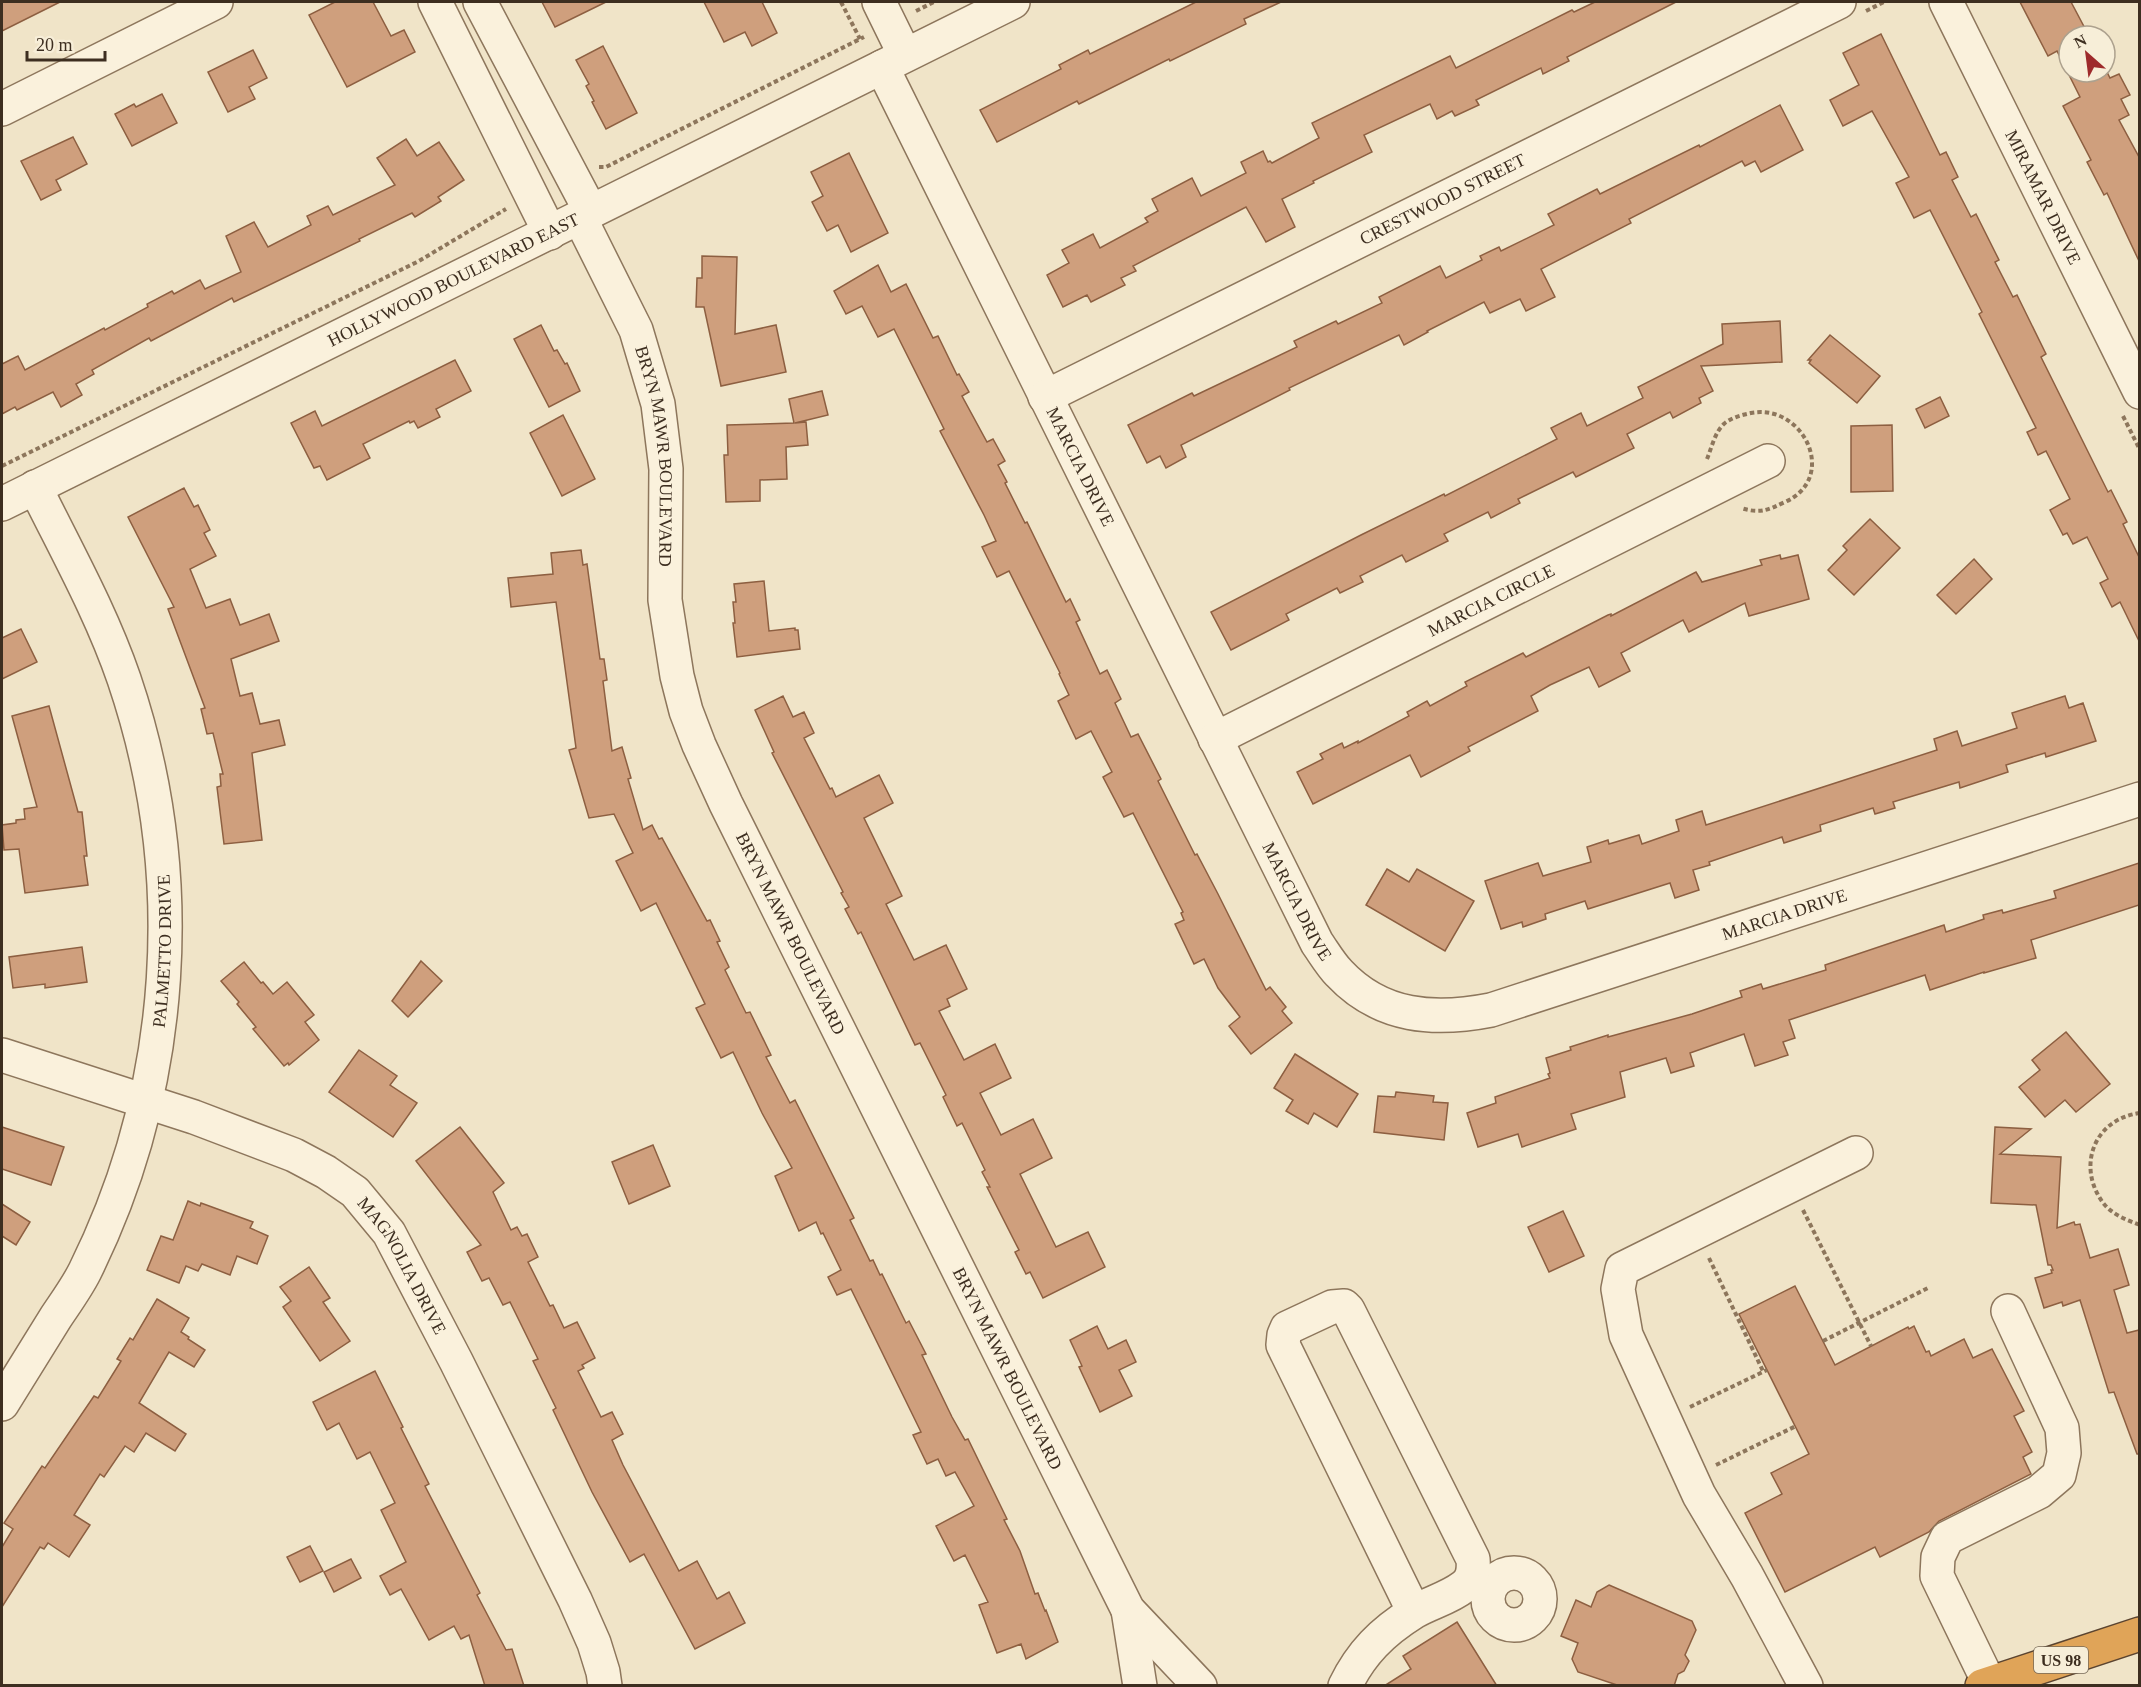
<svg xmlns="http://www.w3.org/2000/svg" width="2141" height="1687" font-family="Georgia,serif">
<style>
.building{fill:#cf9f7d;stroke:#8d5f41;stroke-width:1.5}
.lines{fill:none;stroke-linecap:round;stroke-linejoin:round}
.minor-casing{stroke:#8d765c;stroke-width:36}
.highway-casing{stroke:#5b4430;stroke-width:36}
.path{stroke:#8d765c;stroke-width:4;stroke-dasharray:4.5 3;stroke-linecap:butt}
.minor{stroke:#faf1dc;stroke-width:33}
.highway{stroke:#e0a458;stroke-width:33}
.labels{text-anchor:middle;stroke-width:4.5;stroke-linejoin:round;paint-order:stroke}
.shield{fill:#f7eed8;stroke:#756857;stroke-width:1.5}
.shield-label{font-size:16px;font-weight:bold;fill:#3d2e20}
.street-label{font-size:18px;fill:#3d2e20;stroke:#f7eed8}
</style>
<rect width="100%" height="100%" fill="#f0e4c8"/>
<g class="building">
<polygon points="2,2 60,2 2,31"/>
<polygon points="335,2 373,2 391,36 404,30 415,52 347,87 309,15"/>
<polygon points="542,2 606,2 555,27"/>
<polygon points="704,2 762,2 777,33 752,46 745,32 724,42"/>
<polygon points="1196,2 1281,2 1244,19 1246,24 1170,61 1169,59 1079,104 1077,101 997,142 980,110 1061,69 1059,65 1088,50 1090,54"/>
<polygon points="1595,2 1676,2 1567,57 1569,61 1543,74 1541,68 1476,100 1479,105 1455,116 1452,111 1437,119 1430,104 1364,135 1372,152 1313,181 1314,183 1282,199 1295,227 1266,242 1246,207 1133,266 1136,271 1121,278 1125,285 1091,302 1087,295 1063,307 1047,275 1069,263 1062,250 1093,234 1100,248 1148,222 1145,218 1158,211 1152,199 1192,178 1201,196 1246,173 1241,162 1263,151 1268,162 1270,161 1272,163 1319,138 1312,123 1450,56 1456,68 1572,10 1574,12"/>
<polygon points="2020,2 2071,2 2089,36 2069,36 2069,72 2105,72 2105,68 2110,78 2119,74 2130,95 2121,99 2129,115 2119,120 2139,157 2139,261 2107,193 2104,195 2087,162 2091,160 2063,106 2080,97 2057,51 2048,56"/>
<polygon points="1881,34 1940,155 1946,152 1958,177 1952,180 1971,217 1976,214 1999,260 1995,262 2013,297 2017,295 2046,354 2041,357 2108,492 2111,490 2127,522 2123,524 2139,557 2139,641 2120,602 2112,607 2100,583 2108,579 2087,537 2073,544 2067,533 2063,535 2050,510 2070,499 2046,451 2038,455 2027,432 2036,428 1979,314 1982,312 1930,210 1914,218 1896,183 1909,177 1872,111 1843,126 1830,100 1859,85 1843,53"/>
<polygon points="603,46 637,113 606,129 592,102 594,101 586,86 589,84 576,60"/>
<polygon points="253,50 267,78 249,87 255,99 228,112 208,72"/>
<polygon points="162,94 177,123 132,146 115,114 134,104 136,107"/>
<polygon points="1780,105 1803,150 1761,172 1755,161 1745,166 1742,161 1629,219 1631,223 1541,269 1555,297 1526,311 1520,299 1490,313 1484,302 1427,331 1428,332 1404,345 1399,335 1289,388 1290,390 1181,445 1186,457 1166,468 1160,456 1147,463 1128,425 1192,393 1194,396 1297,347 1294,341 1336,321 1338,324 1382,303 1379,297 1440,266 1446,278 1482,260 1480,256 1499,247 1501,251 1554,225 1548,214 1597,189 1600,194 1699,145 1700,147"/>
<polygon points="73,137 87,164 56,180 61,190 41,200 21,161"/>
<polygon points="406,139 417,156 439,142 464,180 438,197 441,201 415,217 412,213 359,239 360,241 234,302 232,298 151,341 149,338 92,370 94,374 76,384 82,395 61,407 53,392 17,410 15,407 2,414 2,364 18,356 25,370 104,328 105,330 148,307 147,304 172,291 174,294 200,280 205,289 241,272 226,236 254,222 268,247 311,225 307,216 328,206 333,215 395,185 377,158"/>
<polygon points="849,153 888,233 851,252 838,225 827,231 812,202 823,196 811,172"/>
<polygon points="702,256 737,257 735,334 776,325 786,372 721,386 704,307 696,307 697,278 702,278"/>
<polygon points="878,265 891,292 906,284 933,338 938,336 957,375 959,374 969,392 962,396 987,442 993,439 1005,461 998,465 1007,482 1005,483 1025,523 1027,522 1066,602 1070,599 1080,620 1076,622 1100,674 1107,670 1121,699 1115,703 1131,737 1138,734 1161,779 1158,781 1195,855 1197,854 1218,894 1266,990 1270,987 1286,1007 1282,1011 1292,1023 1251,1054 1229,1026 1240,1017 1218,988 1204,959 1194,964 1175,924 1184,920 1181,913 1183,912 1133,813 1124,817 1103,777 1112,772 1091,731 1076,739 1058,701 1069,695 1059,674 1060,673 1009,571 997,577 982,547 996,541 984,515 940,431 944,429 894,329 878,337 862,306 846,314 834,291"/>
<polygon points="1780,321 1782,362 1701,366 1713,391 1699,398 1701,403 1673,418 1670,412 1627,434 1634,448 1576,477 1573,472 1518,499 1520,503 1491,518 1488,512 1444,534 1448,541 1406,562 1402,555 1360,576 1363,582 1340,593 1337,588 1286,614 1289,620 1231,650 1211,612 1361,535 1444,494 1445,496 1557,439 1551,428 1581,413 1587,426 1643,398 1638,387 1723,344 1722,324"/>
<polygon points="541,325 554,351 557,350 565,364 567,363 580,391 549,407 514,339"/>
<polygon points="1830,335 1880,376 1857,403 1809,363 1811,360 1808,360"/>
<polygon points="455,360 471,391 436,409 440,417 418,428 414,421 410,423 409,421 363,444 370,458 327,480 320,466 314,468 291,423 315,411 322,426"/>
<polygon points="822,391 828,415 795,423 806,422 808,445 786,447 787,479 760,480 760,501 726,502 724,455 728,455 727,425 794,423 789,399"/>
<polygon points="1940,397 1949,416 1925,428 1916,409"/>
<polygon points="563,415 595,479 562,496 530,433"/>
<polygon points="1892,425 1893,491 1851,492 1851,426"/>
<polygon points="184,488 194,507 198,505 210,530 204,533 216,556 190,569 206,608 230,599 240,625 269,614 279,641 231,659 240,696 252,693 260,724 279,720 285,745 252,753 262,840 224,844 217,787 221,786 220,774 223,774 213,733 207,734 201,709 205,708 168,609 174,607 128,517"/>
<polygon points="1870,519 1900,548 1854,595 1828,570 1847,550 1843,546"/>
<polygon points="581,550 583,565 587,564 600,659 604,659 607,680 603,681 612,751 622,747 631,778 628,779 643,830 652,825 659,839 662,838 707,921 710,920 720,941 717,942 729,967 725,970 746,1013 750,1012 771,1055 766,1057 790,1103 795,1100 854,1218 850,1220 870,1261 873,1260 880,1275 882,1274 906,1323 909,1321 926,1354 922,1355 952,1417 965,1440 968,1439 1007,1519 1004,1520 1020,1551 1035,1594 1038,1593 1045,1611 1046,1610 1058,1642 1026,1659 1021,1644 997,1653 979,1605 988,1602 965,1555 954,1561 936,1526 974,1506 955,1472 946,1476 938,1459 927,1464 913,1435 921,1432 851,1289 837,1295 828,1277 841,1270 823,1233 821,1234 816,1222 799,1231 775,1176 792,1168 762,1113 733,1052 721,1058 696,1008 705,1004 656,903 641,911 616,861 633,853 614,814 589,818 569,750 576,748 556,602 511,607 508,578 553,574 551,553"/>
<polygon points="1780,555 1781,559 1798,555 1809,599 1749,616 1745,603 1689,632 1683,620 1621,653 1630,671 1599,687 1589,667 1550,685 1531,696 1538,711 1468,747 1470,751 1421,777 1410,755 1313,804 1297,772 1323,759 1320,754 1342,743 1344,748 1358,741 1358,743 1409,716 1407,712 1427,701 1430,706 1467,686 1465,682 1523,653 1526,657 1608,615 1611,614 1611,616 1696,572 1702,582 1762,565 1760,560"/>
<polygon points="1974,559 1992,579 1956,614 1937,595"/>
<polygon points="764,581 769,631 795,628 795,630 798,630 800,649 737,657 733,623 735,623 733,602 736,602 734,584"/>
<polygon points="21,629 37,662 2,679 2,638"/>
<polygon points="783,696 793,717 804,712 814,733 804,738 830,789 832,788 836,797 879,775 893,803 864,818 902,896 886,904 914,960 946,945 967,989 947,999 950,1006 939,1011 964,1060 995,1044 1011,1078 980,1093 1001,1135 1033,1119 1052,1158 1020,1174 1056,1247 1088,1232 1105,1267 1043,1298 1030,1272 1026,1274 1015,1252 1019,1250 987,1187 990,1187 982,1172 985,1170 962,1123 957,1126 943,1097 946,1095 920,1043 915,1045 861,932 858,934 845,909 849,907 841,893 843,892 772,753 774,752 755,710"/>
<polygon points="2065,696 2069,708 2083,703 2096,741 2046,757 2045,753 2006,765 2008,772 1960,788 1959,782 1893,802 1895,808 1875,814 1873,808 1820,825 1821,831 1784,843 1782,837 1709,862 1710,865 1693,870 1699,890 1675,898 1670,883 1588,909 1585,901 1545,914 1546,919 1523,927 1522,922 1501,929 1485,881 1538,863 1543,876 1591,862 1587,847 1608,840 1609,844 1639,835 1642,844 1679,831 1676,820 1702,811 1706,825 1937,750 1934,739 1957,731 1962,746 2017,728 2012,713"/>
<polygon points="49,706 78,812 82,812 87,856 84,856 88,885 25,893 19,849 4,850 2,825 16,823 16,820 25,819 24,809 37,807 12,716"/>
<polygon points="2139,863 2139,905 2031,940 2036,958 1984,973 1984,972 1930,990 1925,975 1789,1020 1795,1038 1783,1042 1788,1055 1755,1066 1744,1034 1690,1053 1694,1066 1671,1073 1666,1058 1620,1072 1625,1097 1571,1114 1576,1129 1522,1147 1518,1134 1478,1147 1467,1113 1496,1103 1495,1097 1550,1078 1548,1074 1550,1073 1546,1058 1571,1050 1570,1047 1608,1035 1608,1037 1692,1014 1742,997 1740,991 1761,984 1763,989 1826,970 1825,965 1944,925 1946,932 1984,919 1983,915 2002,910 2003,913 2056,898 2054,891"/>
<polygon points="1387,869 1409,882 1417,869 1474,901 1445,951 1366,905"/>
<polygon points="82,947 87,982 45,988 45,984 13,988 9,957"/>
<polygon points="421,961 442,981 408,1017 392,1001"/>
<polygon points="244,962 261,983 263,982 273,994 287,982 314,1015 305,1022 319,1040 289,1065 288,1063 284,1066 253,1029 256,1027 237,1004 239,1002 221,981"/>
<polygon points="2066,1032 2110,1084 2076,1112 2065,1100 2045,1117 2019,1087 2040,1070 2032,1060"/>
<polygon points="359,1050 397,1076 390,1085 417,1103 393,1137 329,1092"/>
<polygon points="1295,1054 1358,1094 1337,1127 1314,1113 1308,1124 1286,1111 1293,1100 1274,1088"/>
<polygon points="1396,1092 1434,1096 1433,1102 1448,1103 1444,1140 1374,1132 1378,1096 1395,1097"/>
<polygon points="2,1127 64,1147 51,1185 2,1169"/>
<polygon points="460,1127 504,1183 493,1192 511,1230 517,1227 522,1236 527,1234 538,1257 528,1262 550,1306 553,1305 564,1328 577,1322 595,1358 582,1365 584,1368 578,1371 601,1417 612,1412 623,1434 612,1440 623,1465 679,1571 697,1561 717,1599 729,1592 745,1623 695,1649 644,1554 630,1562 592,1492 553,1410 556,1408 533,1361 538,1359 510,1302 503,1305 489,1278 482,1281 467,1252 481,1245 416,1161"/>
<polygon points="1995,1127 2031,1129 2000,1154 2061,1157 2057,1228 2074,1222 2075,1225 2080,1224 2090,1258 2118,1249 2129,1285 2114,1290 2127,1333 2139,1330 2139,1454 2137,1454 2114,1392 2109,1393 2080,1300 2063,1306 2062,1302 2044,1308 2035,1278 2052,1273 2051,1270 2053,1270 2051,1265 2048,1265 2036,1205 1991,1203"/>
<polygon points="653,1145 670,1186 629,1204 612,1162"/>
<polygon points="188,1201 200,1206 201,1203 253,1222 250,1228 268,1236 257,1264 237,1256 230,1275 202,1264 198,1271 186,1266 179,1283 147,1270 161,1236 173,1240"/>
<polygon points="2,1204 30,1222 16,1245 2,1236"/>
<polygon points="1563,1211 1584,1256 1549,1272 1528,1227"/>
<polygon points="309,1267 330,1298 323,1302 350,1341 320,1361 283,1307 291,1301 280,1287"/>
<polygon points="1795,1286 1835,1365 1908,1327 1909,1329 1914,1326 1926,1352 1929,1351 1931,1356 1964,1339 1973,1358 1992,1349 2024,1411 2014,1416 2032,1452 2023,1457 2031,1474 1939,1521 1929,1532 1880,1557 1875,1547 1785,1592 1745,1513 1782,1494 1771,1473 1809,1454 1739,1314"/>
<polygon points="157,1299 189,1318 181,1332 189,1337 188,1339 205,1350 194,1367 169,1352 139,1403 186,1434 175,1451 146,1433 134,1452 125,1446 104,1477 100,1474 74,1515 90,1525 69,1557 48,1543 44,1549 40,1547 2,1607 2,1547 13,1529 4,1523 42,1466 45,1468 94,1396 98,1398 121,1361 117,1359 130,1338 133,1340"/>
<polygon points="1097,1326 1108,1349 1126,1340 1136,1362 1119,1370 1132,1396 1100,1412 1079,1367 1082,1366 1070,1340"/>
<polygon points="375,1371 403,1427 401,1428 429,1484 425,1486 480,1593 477,1595 506,1650 512,1649 524,1686 485,1686 469,1635 461,1639 454,1626 429,1640 401,1589 390,1595 380,1576 406,1562 381,1510 395,1503 370,1452 357,1459 339,1423 327,1430 313,1402"/>
<polygon points="310,1546 323,1571 300,1582 287,1557"/>
<polygon points="351,1559 361,1578 334,1592 324,1572"/>
<polygon points="1609,1585 1692,1621 1696,1630 1685,1655 1689,1661 1684,1671 1678,1674 1674,1686 1620,1686 1578,1672 1572,1659 1578,1643 1561,1636 1576,1600 1591,1607 1597,1592"/>
<polygon points="1457,1622 1497,1686 1384,1686 1411,1669 1403,1656"/>
</g>
<g class="lines">
<g class="minor-casing">
<g id="minor">
<polyline points="435,2 550,233"/>
<polyline points="480,2 591,212"/>
<polyline points="879,2 905,55"/>
<path id="s1" d="M1946 2 2140 392"/>
<path id="s2" d="M882 67 1317 943C1324 953 1331 965 1339 973 1381 1018 1435 1021 1491 1010L2140 799"/>
<polyline points="2,109 216,2"/>
<path id="s3" d="M580 218 636 330 658 404 666 469 665 600 677 676 686 711 699 745 726 804 1128 1610 1200 1686"/>
<path id="s4" d="M1045 397 1839 2"/>
<path id="s5" d="M2 504 1013 2"/>
<path id="s6" d="M1215 739 1768 461"/>
<path id="s7" d="M2 1055 194 1117 294 1155 326 1172 355 1192 389 1233 456 1361 575 1600 594 1643 603 1672 605 1686"/>
<path id="s8" d="M2 1404C20 1375 38 1346 56 1317 66 1302 77 1287 85 1271 176 1087 190 873 124 679 101 612 66 550 35 487"/>
<circle cx="1514" cy="1599" r="26"/>
<polyline points="1128,1610 1140,1686"/>
<polyline points="1989,1683 1937,1576 1938,1557 1947,1538 2039,1492 2059,1475 2064,1453 2062,1428 2008,1311"/>
<path d="M1345 1686C1361 1653 1382 1632 1414 1612 1429 1603 1449 1598 1463 1587 1473 1580 1474 1570 1473 1559L1348 1310 1344 1306 1332 1307 1287 1328 1284 1335 1283 1345 1414 1612"/>
<polyline points="1806,1686 1747,1576 1699,1495 1626,1335 1618,1289 1622,1269 1856,1153"/>
</g>
</g>
<g class="highway-casing">
<polyline id="highway" points="1982,1686 2140,1634"/>
</g>
<g class="path">
<polyline points="841,2 860,39"/>
<polyline points="916,11 934,2"/>
<polyline points="1866,11 1884,2"/>
<polyline points="599,167 606,167 864,37"/>
<polyline points="2123,416 2140,450"/>
<path d="M1707 459C1712 447 1715 431 1725 423 1733 417 1742 415 1751 413 1804 403 1839 478 1785 502 1768 510 1760 514 1741 508"/>
<polyline points="2,466 419,261 506,209"/>
<path d="M2140 1113C2093 1119 2076 1168 2104 1204 2113 1215 2127 1220 2140 1225"/>
<polyline points="1803,1210 1871,1346"/>
<polyline points="1709,1258 1763,1371"/>
<polyline points="1823,1341 1928,1288"/>
<polyline points="1690,1407 1767,1370"/>
<polyline points="1716,1465 1796,1426"/>
</g>
<use href="#minor" class="minor"/>
<use href="#highway" class="highway"/>
</g>
<g class="labels">
<rect class="shield" x="2034" y="1647" width="54" height="26" rx="4.5"/>
<g class="shield-label">
<text x="2061" y="1666">US 98</text>
</g>
<g class="street-label">
<text dy="6" stroke="none"><textPath href="#s1" startOffset="218">MIRAMAR DRIVE</textPath></text>
<text dy="6" stroke="none"><textPath href="#s4" startOffset="444">CRESTWOOD STREET</textPath></text>
<text dy="6" stroke="none"><textPath href="#s5" startOffset="504">HOLLYWOOD BOULEVARD EAST</textPath></text>
<text dy="6" stroke="none"><textPath href="#s3" startOffset="254">BRYN MAWR BOULEVARD</textPath></text>
<text dy="6" stroke="none"><textPath href="#s2" startOffset="446">MARCIA DRIVE</textPath></text>
<text dy="6" stroke="none"><textPath href="#s6" startOffset="309">MARCIA CIRCLE</textPath></text>
<text dy="6" stroke="none"><textPath href="#s2" startOffset="932">MARCIA DRIVE</textPath></text>
<text dy="6" stroke="none"><textPath href="#s2" startOffset="1488">MARCIA DRIVE</textPath></text>
<text dy="6" stroke="none"><textPath href="#s3" startOffset="758">BRYN MAWR BOULEVARD</textPath></text>
<text dy="6" stroke="none"><textPath href="#s8" startOffset="489">PALMETTO DRIVE</textPath></text>
<text dy="6" stroke="none"><textPath href="#s7" startOffset="468">MAGNOLIA DRIVE</textPath></text>
<text dy="6" stroke="none"><textPath href="#s3" startOffset="1244">BRYN MAWR BOULEVARD</textPath></text>
</g>
</g>
<rect width="2141" height="1687" fill="none" stroke="#3d2e20" stroke-width="6"/>
<g transform="translate(2087 54) rotate(332)"><circle r="28" fill="#f7eed8" stroke="#ada18e" stroke-width="1.5"/>
<path d="M0-4.5L10 22L0 15L-10 22Z" fill="#9e2a2b"/>
<text y="-9" font-size="16" font-weight="bold" text-anchor="middle" fill="#3d2e20">N</text>
</g>
<path d="M27 51v9h78v-9" fill="none" stroke="#3d2e20" stroke-width="3"/>
<text x="36" y="51" font-size="18" fill="#3d2e20" stroke="#f7eed8" stroke-width="4.5" paint-order="stroke">20 m</text>
</svg>
